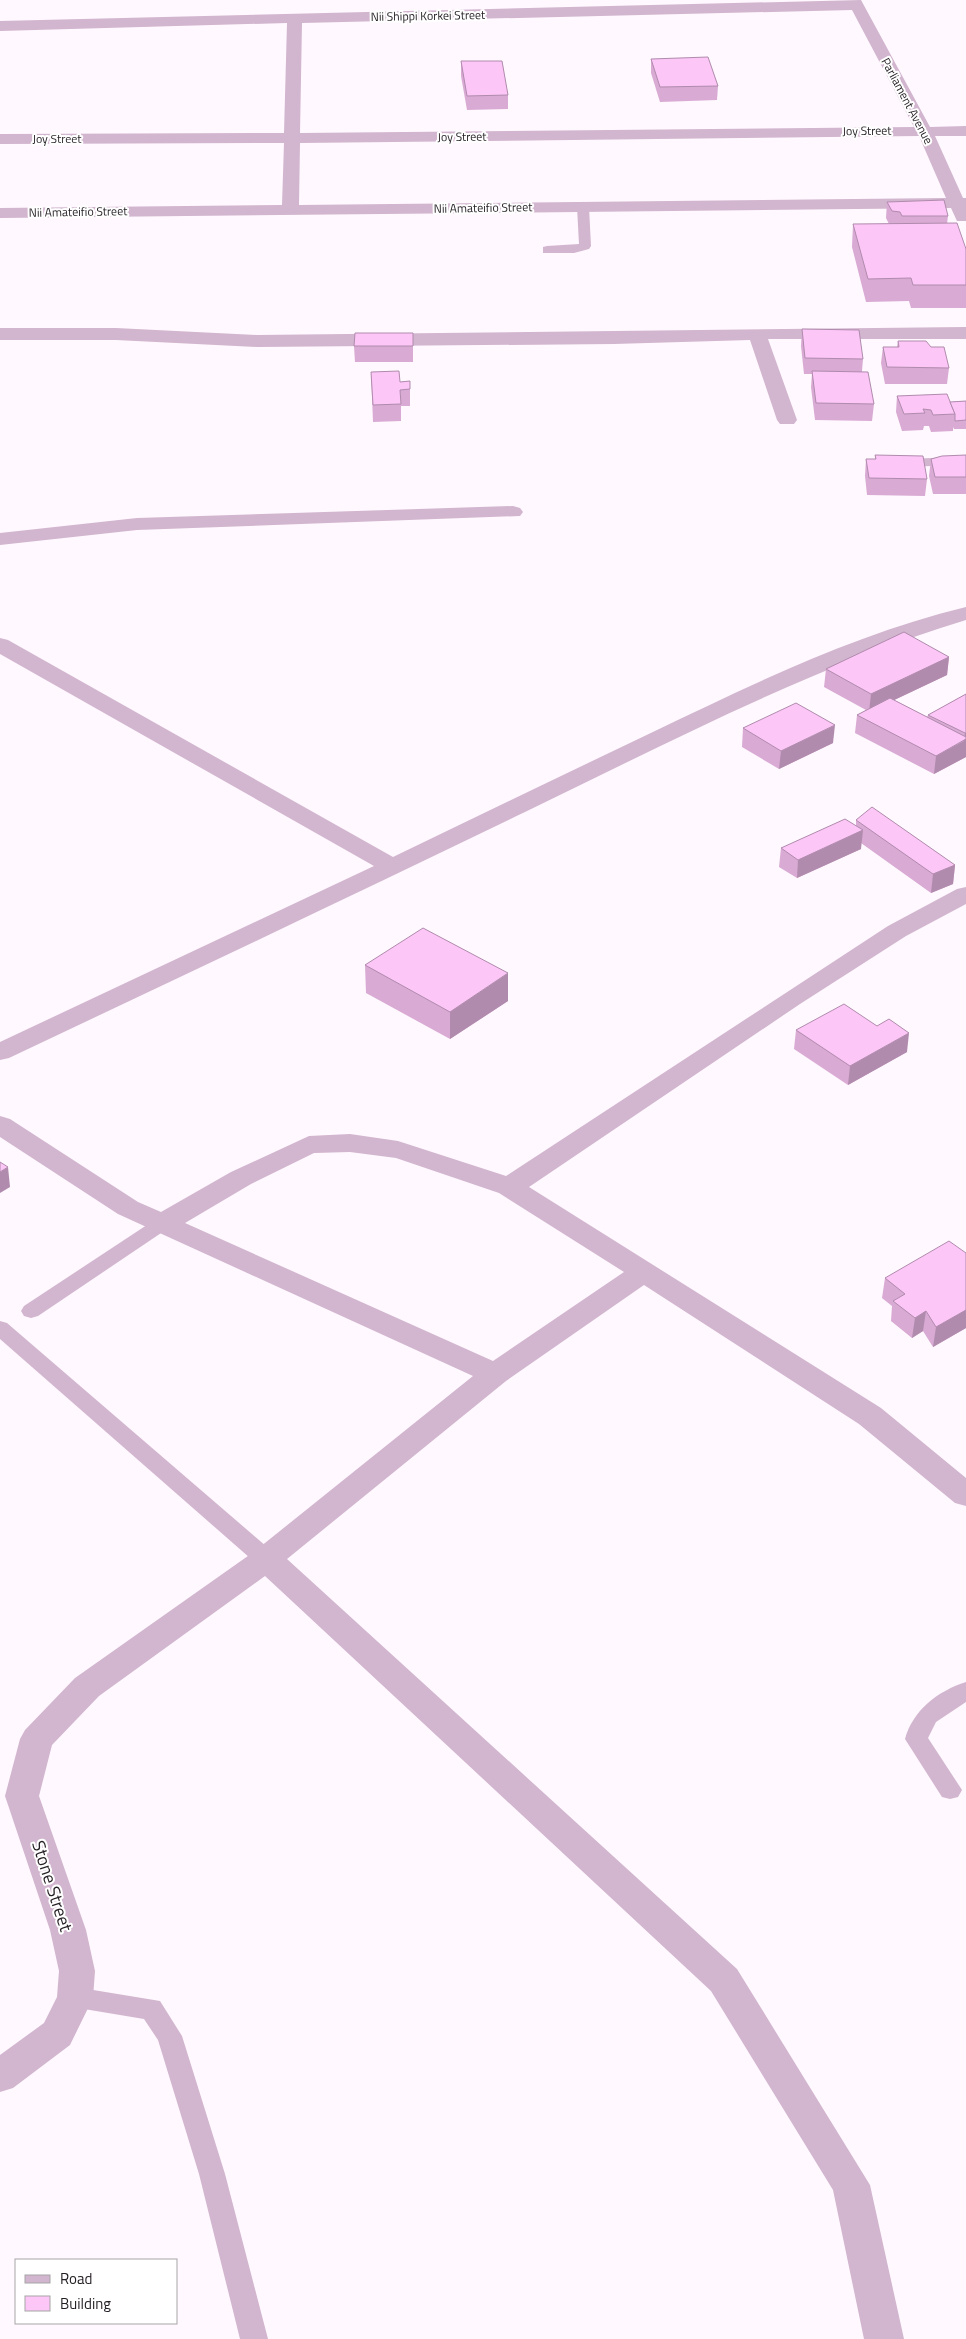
<svg xmlns="http://www.w3.org/2000/svg" width="966" height="2339" font-family="'Titillium Web',sans-serif">
<style>
.lines{fill:none;stroke-linecap:round;stroke-linejoin:round}
.service{fill:#d2b5cf;fill-rule:evenodd}
.minor{fill:#d2b5cf;fill-rule:evenodd}
.wall{fill:#d9aad4}
.shaded-wall{fill:#b08bad}
.building{fill:#fcc6f7;stroke:#b08bad}
.labels{text-anchor:middle;stroke-width:4;stroke-linejoin:round;paint-order:stroke}
.far-street-label{font-size:12px;fill:#231e23;stroke:#fff}
.near-street-label{font-size:18px;fill:#231e23;stroke:#fff}
</style>
<rect width="100%" height="100%" fill="#fff8fe"/>
<g class="lines">
<g class="service">
<polygon points="583,204 589,207 591,246 589,249 574,253 543,253 543,247 547,246 579,244 577,207"/>
<polygon points="966,457 966,465 900,467 893,463 900,459"/>
<polygon points="163,1217 170,1219 173,1223 170,1227 38,1316 31,1318 24,1316 21,1311 24,1306 156,1219"/>
<polygon points="0,1321 7,1323 274,1553 277,1559 274,1565 266,1567 258,1565 0,1339"/>
<path d="M966 1682V1702L936 1722 928 1738 962 1790 958 1797 950 1799 942 1797 905 1739C913 1710 938 1691 966 1682Z"/>
<polygon points="75,1987 160,2001 182,2036 225,2174 268,2339 240,2339 199,2174 158,2040 144,2019 66,2006 63,1998 66,1990"/>
</g>
<g class="minor">
<path d="M861 0 930 127 966 126V136H935L963 198H966V221H957L951 208 0 218V208L282 205 284 143 0 144V134L284 133 287 23 0 31V21ZM852 10 914 127 300 133 302 23ZM919 136 946 198 299 205 300 143Z"/>
<polygon points="966,327 966,339 768,339 797,420 794,424 780,424 777,420 750,340 614,344 257,347 116,340 0,340 0,328 116,328 257,335"/>
<polygon points="513,506 520,508 523,512 520,516 137,530 0,545 0,533 137,518"/>
<path d="M966 607V620C812 667 670 742 525 812 354 895 182 976 9 1058L0 1060V1042L374 866 0 654V638L8 640 393 857C480 815 567 773 655 731 755 683 858 633 966 607Z"/>
<path d="M966 887V904L906 936 800 1004 529 1187 881 1408 966 1478V1506L955 1503 859 1424 644 1285 506 1381 287 1559 737 1969 870 2185 904 2339H864L833 2190 711 1991 265 1576 99 1696 52 1745 39 1796 86 1930 95 1971 93 1998 70 2045 13 2088 0 2092V2055L44 2023 57 1997 59 1971 50 1930 5 1796 20 1739 25 1730 75 1678 255 1551 473 1376 118 1214 0 1137V1116L10 1119 138 1202 161 1212 231 1172 309 1136 350 1134 398 1141 506 1176 888 926 957 889ZM350 1152 396 1158 499 1193 624 1272 493 1361 185 1223 251 1184 314 1153Z"/>
</g>
</g>
<g class="wall">
<polygon points="651,59 718,86 717,100 660,102 651,73"/>
<polygon points="461,61 508,95 508,109 467,110 461,76"/>
<polygon points="887,202 948,216 947,224 966,249 966,308 911,308 909,301 866,302 852,247 853,224 889,224 886,218"/>
<polygon points="802,329 863,359 862,371 874,404 872,421 815,420 811,387 812,374 804,374 801,346"/>
<polygon points="413,333 413,362 355,362 354,346"/>
<polygon points="898,341 949,368 947,384 885,384 881,363 883,347 897,347"/>
<polygon points="371,372 400,382 410,381 410,406 401,406 401,421 373,422"/>
<polygon points="897,396 950,402 966,401 966,429 954,429 953,427 953,431 931,432 929,426 924,426 923,430 902,431 896,412"/>
<polygon points="875,455 927,479 925,496 867,495 865,476 866,459 875,459"/>
<polygon points="966,455 966,494 933,494 929,476 931,459"/>
<polygon points="949,657 947,675 894,700 927,717 928,715 966,694 966,757 934,774 855,733 857,715 866,710 824,687 826,669"/>
<polygon points="743,728 833,743 779,769 742,747"/>
<polygon points="856,820 955,865 953,884 931,893 861,843 861,849 797,878 779,867 781,848 856,826"/>
<polygon points="365,965 508,1001 450,1039 366,993"/>
<polygon points="796,1030 907,1052 848,1085 794,1049"/>
<polygon points="966,1253 966,1328 933,1347 923,1331 912,1338 891,1321 892,1306 882,1298 885,1278"/>
</g>
<g class="shaded-wall">
<polygon points="949,657 947,675 869,712 871,694"/>
<polygon points="835,725 833,743 779,769 781,751"/>
<polygon points="965,733 966,733 966,757 934,774 936,756 964,741"/>
<polygon points="863,830 861,849 797,878 798,860"/>
<polygon points="955,865 953,884 931,893 933,874"/>
<polygon points="508,973 508,1001 450,1039 450,1012"/>
<polygon points="909,1033 907,1052 848,1085 850,1066"/>
<polygon points="8,1167 10,1187 0,1193 0,1172"/>
<polygon points="966,1310 966,1328 933,1347 936,1327"/>
<polygon points="926,1311 923,1331 912,1338 915,1318"/>
</g>
<g class="building">
<polygon points="708,57 718,86 660,87 651,59"/>
<polygon points="461,61 502,61 508,95 467,96"/>
<polygon points="944,200 948,216 902,216 900,212 892,211 887,202"/>
<polygon points="957,223 966,249 966,285 913,285 911,278 868,279 853,224"/>
<polygon points="802,329 859,330 863,359 805,358"/>
<polygon points="355,333 413,333 413,346 354,346"/>
<polygon points="898,341 926,341 931,347 944,347 949,368 887,367 883,347 899,347"/>
<polygon points="399,371 400,382 410,381 410,389 400,390 401,404 373,405 371,372"/>
<polygon points="812,371 868,372 874,404 816,403"/>
<polygon points="947,394 955,414 933,415 931,410 923,409 925,413 904,414 897,396"/>
<polygon points="966,401 966,420 955,421 955,414 950,402"/>
<polygon points="875,455 923,456 927,479 869,478 866,459 876,459"/>
<polygon points="966,455 966,477 935,477 931,459 942,456"/>
<polygon points="904,632 949,657 871,694 826,669"/>
<polygon points="966,694 966,733 965,733 928,715"/>
<polygon points="890,698 966,737 966,739 936,756 857,715"/>
<polygon points="796,703 835,725 781,751 743,728"/>
<polygon points="872,807 955,865 933,874 856,820"/>
<polygon points="845,819 863,830 798,860 781,848"/>
<polygon points="423,928 508,973 450,1012 365,965"/>
<polygon points="844,1004 877,1026 889,1019 909,1033 850,1066 796,1030"/>
<polygon points="0,1162 8,1167 0,1172"/>
<polygon points="949,1241 966,1253 966,1310 936,1327 926,1311 915,1318 893,1301 905,1294 885,1278"/>
</g>
<g class="labels">
<g class="far-street-label">
<text transform="translate(428 16) rotate(-1)" y="4">Nii Shippi Korkei Street</text>
<text transform="translate(907 101) rotate(62)" y="4">Parliament Avenue</text>
<text transform="translate(867 131) rotate(-1)" y="4">Joy Street</text>
<text transform="translate(462 137) rotate(-1)" y="4">Joy Street</text>
<text x="57" y="143">Joy Street</text>
<text transform="translate(483 208) rotate(-1)" y="4">Nii Amateifio Street</text>
<text transform="translate(78 212) rotate(-1)" y="4">Nii Amateifio Street</text>
</g>
<g class="near-street-label">
<text transform="translate(52 1886) rotate(72)" y="6">Stone Street</text>
</g>
</g>
<rect x="15" y="2259" width="162" height="65" fill="#ffffff" stroke="#a7a5a7"/>
<rect x="25" y="2275" width="25" height="8" fill="#d2b5cf" stroke="#a7a5a7"/>
<text x="60" y="2284" font-size="15" fill="#231e23">Road</text>
<rect x="25" y="2296" width="25" height="15" fill="#fcc6f7" stroke="#a7a5a7"/>
<text x="60" y="2309" font-size="15" fill="#231e23">Building</text>
</svg>
